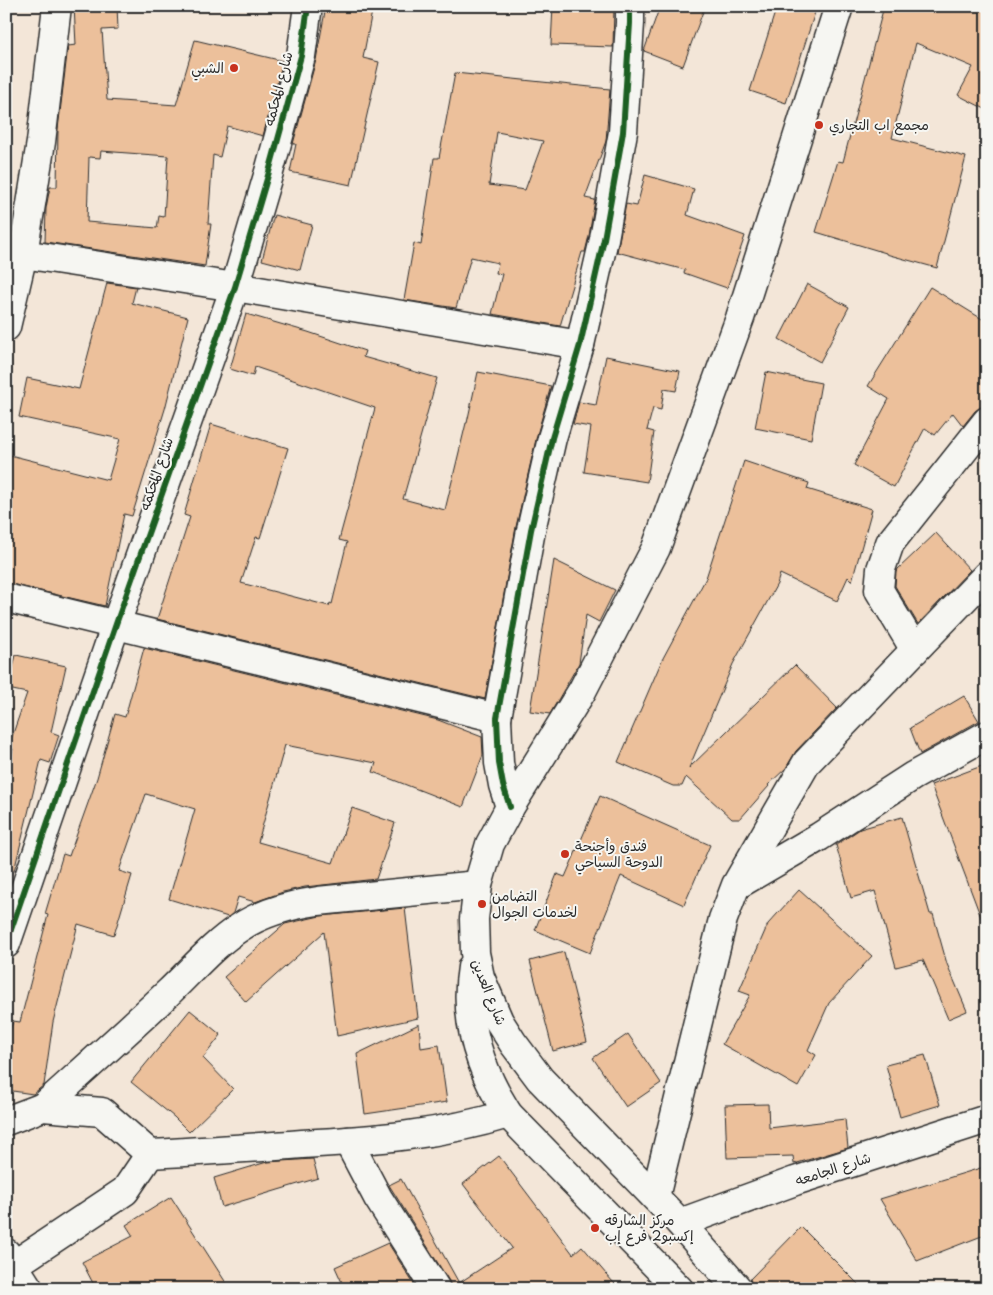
<svg xmlns="http://www.w3.org/2000/svg" width="993" height="1295" font-family="'Playpen Sans','Playpen Sans Arabic',sans-serif">
<style>
.building{fill:#ecc09b;stroke:#2b2b2b;fill-rule:evenodd}
.lines{fill:none;stroke-linecap:round;stroke-linejoin:round}
.minor-casing{stroke:#2b2b2b;stroke-width:31}
.major-casing{stroke:#2b2b2b;stroke-width:31}
.minor{stroke:#f6f6f2;stroke-width:28}
.major{stroke:#f6f6f2;stroke-width:28}
.cycleway-casing{stroke:#f6f6f2;stroke-width:9}
.cycleway{stroke:#1b5e20;stroke-width:6}
.poi-dot{fill:#c8321e;stroke:#f6f6f2;stroke-width:2}
.labels{text-anchor:middle;stroke-width:4;stroke-linejoin:round;paint-order:stroke}
.poi-label{font-size:14px;fill:#2b2b2b;stroke:#f6f6f2;text-anchor:start}
.street-label{font-size:14px;fill:#2b2b2b;stroke:#f6f6f2}
</style>
<rect width="100%" height="100%" fill="#f3e6d8"/>
<filter id="ink" filterUnits="userSpaceOnUse"><feTurbulence type="fractalNoise" baseFrequency=".02" numOctaves="2"/><feDisplacementMap in="SourceGraphic" scale="10" xChannelSelector="R" yChannelSelector="G"/><feConvolveMatrix kernelMatrix="1 2 1 2 8 2 1 2 1" color-interpolation-filters="sRGB"/></filter>
<g filter="url(#ink)">
<g class="building">
<path d="M74 6H117L118 29 102 30 107 100 176 105 195 40 283 61 263 136 227 126 220 157 213 155 208 224H211L205 266 45 242 46 208 50 187H57L58 129 68 46 76 45ZM101 151 168 156 164 217 159 216 157 228 87 222 89 157 100 158Z"/>
<polygon points="326,6 373,6 363,58 379,62 351,185 290,172 296,144 293,144 316,60"/>
<polygon points="553,6 614,6 613,47 551,45"/>
<polygon points="660,6 705,6 683,66 644,51"/>
<polygon points="777,6 817,6 786,103 750,91"/>
<polygon points="884,6 987,6 987,110 958,95 973,67 916,43 892,138 966,157 937,268 886,254 886,253 816,232 838,161 843,162"/>
<path d="M455 73 610 89 606 141 585 198 595 200 589 236 585 252H582L560 326 492 314 502 274 496 273 498 263 471 257 456 308 404 300 414 243 421 245 434 158H439ZM497 132 543 141 525 190 489 185Z"/>
<polygon points="645,175 694,189 687,215 745,236 727,288 684,273 685,270 617,252 626,204 637,206"/>
<polygon points="274,215 312,225 300,270 262,260"/>
<polygon points="107,283 136,287 132,303 188,317 165,409 132,516 124,514 105,606 6,583 6,454 108,480 120,439 19,417 27,378 79,389"/>
<polygon points="807,284 849,307 820,362 779,339"/>
<polygon points="930,287 987,322 987,406 981,407 975,411 963,426 953,413 935,435 925,428 894,487 854,465 889,399 868,386"/>
<polygon points="246,314 308,332 365,351 363,357 437,378 403,499 445,510 466,423 467,423 478,372 551,386 537,435 516,527 485,699 157,619 190,517 184,515 211,424 288,448 260,538 256,537 241,583 329,606 330,603 332,604 347,542 339,540 375,408 255,367 253,376 230,369"/>
<polygon points="606,356 680,371 676,391 664,389 661,410 653,408 647,430 654,432 647,482 584,472 591,427 573,424 579,402 596,405"/>
<polygon points="766,372 821,383 811,439 755,428"/>
<polygon points="744,461 809,483 807,489 872,509 852,581 848,577 837,601 780,574 777,584 733,664 689,768 795,665 837,708 796,751 786,768 768,785 769,786 740,819 732,819 686,777 682,786 673,786 618,762 662,660 706,578"/>
<polygon points="936,533 970,570 918,624 895,586 896,572 898,569"/>
<polygon points="554,560 615,590 599,622 586,615 579,663 550,714 530,711"/>
<polygon points="144,648 438,720 482,737 483,755 463,807 373,772 376,763 285,745 258,842 333,863 352,808 395,823 376,879 305,887 283,892 255,902 238,897 233,913 228,917 169,899 195,809 146,794 119,871 132,875 114,935 78,924 53,1022 44,1085 33,1094 6,1090 6,1044 13,1021 20,1022 48,915 45,914 63,854 69,856 97,778 115,714 125,717"/>
<polygon points="16,655 66,666 51,732 59,735 50,763 41,760 14,871 6,870 6,776 13,749 8,748 27,693 8,689"/>
<polygon points="964,696 979,721 920,754 910,728"/>
<polygon points="987,764 987,928 985,928 931,785"/>
<polygon points="600,796 710,845 684,905 621,876 590,953 535,930 557,874 565,877"/>
<polygon points="902,817 930,914 933,914 947,964 967,1011 948,1019 923,960 896,967 875,891 851,898 836,845 860,829"/>
<polygon points="799,890 872,956 829,1003 808,1050 816,1055 798,1087 722,1044 750,995 739,991 768,924"/>
<polygon points="405,908 418,1018 337,1036 324,932 246,1002 224,977 285,924 320,916"/>
<polygon points="564,952 587,1042 553,1051 530,961"/>
<polygon points="190,1010 221,1035 203,1058 233,1089 189,1132 174,1117 131,1082"/>
<polygon points="419,1024 421,1048 439,1045 447,1102 365,1114 357,1054"/>
<polygon points="628,1034 661,1083 626,1107 593,1058"/>
<polygon points="925,1055 940,1105 900,1117 886,1065"/>
<polygon points="768,1104 769,1128 845,1119 848,1148 794,1164 793,1156 727,1158 725,1105"/>
<polygon points="499,1156 573,1254 582,1246 619,1289 452,1289 449,1281 389,1185 401,1179 459,1283 512,1248 463,1184"/>
<polygon points="313,1159 318,1178 222,1207 214,1178 267,1162"/>
<polygon points="987,1166 987,1234 917,1261 880,1199"/>
<polygon points="171,1197 230,1289 96,1289 82,1262 133,1236 126,1225"/>
<polygon points="801,1227 863,1289 753,1289 750,1279"/>
<polygon points="388,1243 417,1289 345,1289 335,1267"/>
</g>
<g class="lines">
<g class="minor-casing">
<g id="minor">
<polyline points="23,254 235,287 580,345"/>
<polyline points="6,327 23,254 41,142 57,6"/>
<polyline points="6,598 497,718"/>
<polyline points="915,650 879,590 881,569 890,543 987,421"/>
<polyline points="510,807 503,785 499,763 497,718 531,530 552,438 580,345 604,239 623,132 630,23 630,6"/>
<polyline points="737,885 819,837 913,776 987,735"/>
<polyline points="6,944 116,624 235,287 269,172 301,56 308,6"/>
<path d="M43 1107C85 1069 128 1031 169 992 192 970 213 945 239 928 263 912 290 905 318 901L478 885"/>
<path d="M6 1121 43 1107 102 1112 150 1154C201 1151 251 1148 302 1144 373 1140 440 1135 508 1114"/>
<polyline points="348,1141 378,1198 436,1289"/>
<polyline points="655,1197 723,919 736,885 807,762 987,575"/>
<polyline points="680,1223 795,1181 987,1119"/>
<polyline points="6,1253 29,1289"/>
<polyline points="14,1265 125,1191 150,1154"/>
</g>
</g>
<g class="major-casing">
<g id="major">
<path d="M472 967C463 1020 480 1070 508 1114L679 1289"/>
<polyline points="738,1289 680,1223 540,1079 513,1043 499,1021 480,977 475,953 474,919 478,885 490,844 510,807 582,691 656,548 740,318 839,6"/>
</g>
</g>
<use href="#minor" class="minor"/>
<use href="#major" class="major"/>
<g class="cycleway-casing">
<g id="cycleway">
<polyline points="510,807 503,785 499,763 497,718 531,530 552,438 580,345 604,239 623,132 630,23 630,6"/>
<polyline points="6,944 116,624 235,287 269,172 301,56 308,6"/>
</g>
</g>
<use href="#cycleway" class="cycleway"/>
</g>
</g>
<g class="poi-dot">
<circle cx="234" cy="68" r="5"/>
<circle cx="819" cy="125" r="5"/>
<circle cx="565" cy="854" r="5"/>
<circle cx="482" cy="904" r="5"/>
<circle cx="595" cy="1228" r="5"/>
</g>
<g class="labels">
<g class="poi-label">
<text x="224" y="73" text-anchor="end">الشبي</text>
<text x="829" y="130">مجمع اب التجاري</text>
<text x="575" y="851">فندق وأجنحة<tspan x="575" dy="16">الدوحة السياحي</tspan></text>
<text x="492" y="901">التضامن<tspan x="492" dy="16">لخدمات الجوال</tspan></text>
<text x="605" y="1225">مركز الشارقه<tspan x="605" dy="16">إكسبو2 فرع إب</tspan></text>
</g>
<g class="street-label">
<text transform="translate(278 89) rotate(-75)" y="5">شارع المحكمه</text>
<text transform="translate(156 474) rotate(-71)" y="5">شارع المحكمه</text>
<text transform="translate(489 992) rotate(68)" y="5">شارع العدين</text>
<text transform="translate(833 1169) rotate(-18)" y="5">شارع الجامعه</text>
</g>
</g>
<rect width="993" height="1295" fill="none" stroke="#f6f6f2" stroke-width="25"/>
<rect x="12" y="12" width="968" height="1270" fill="none" stroke="#2b2b2b" stroke-width="2" filter="url(#ink)"/>
</svg>
